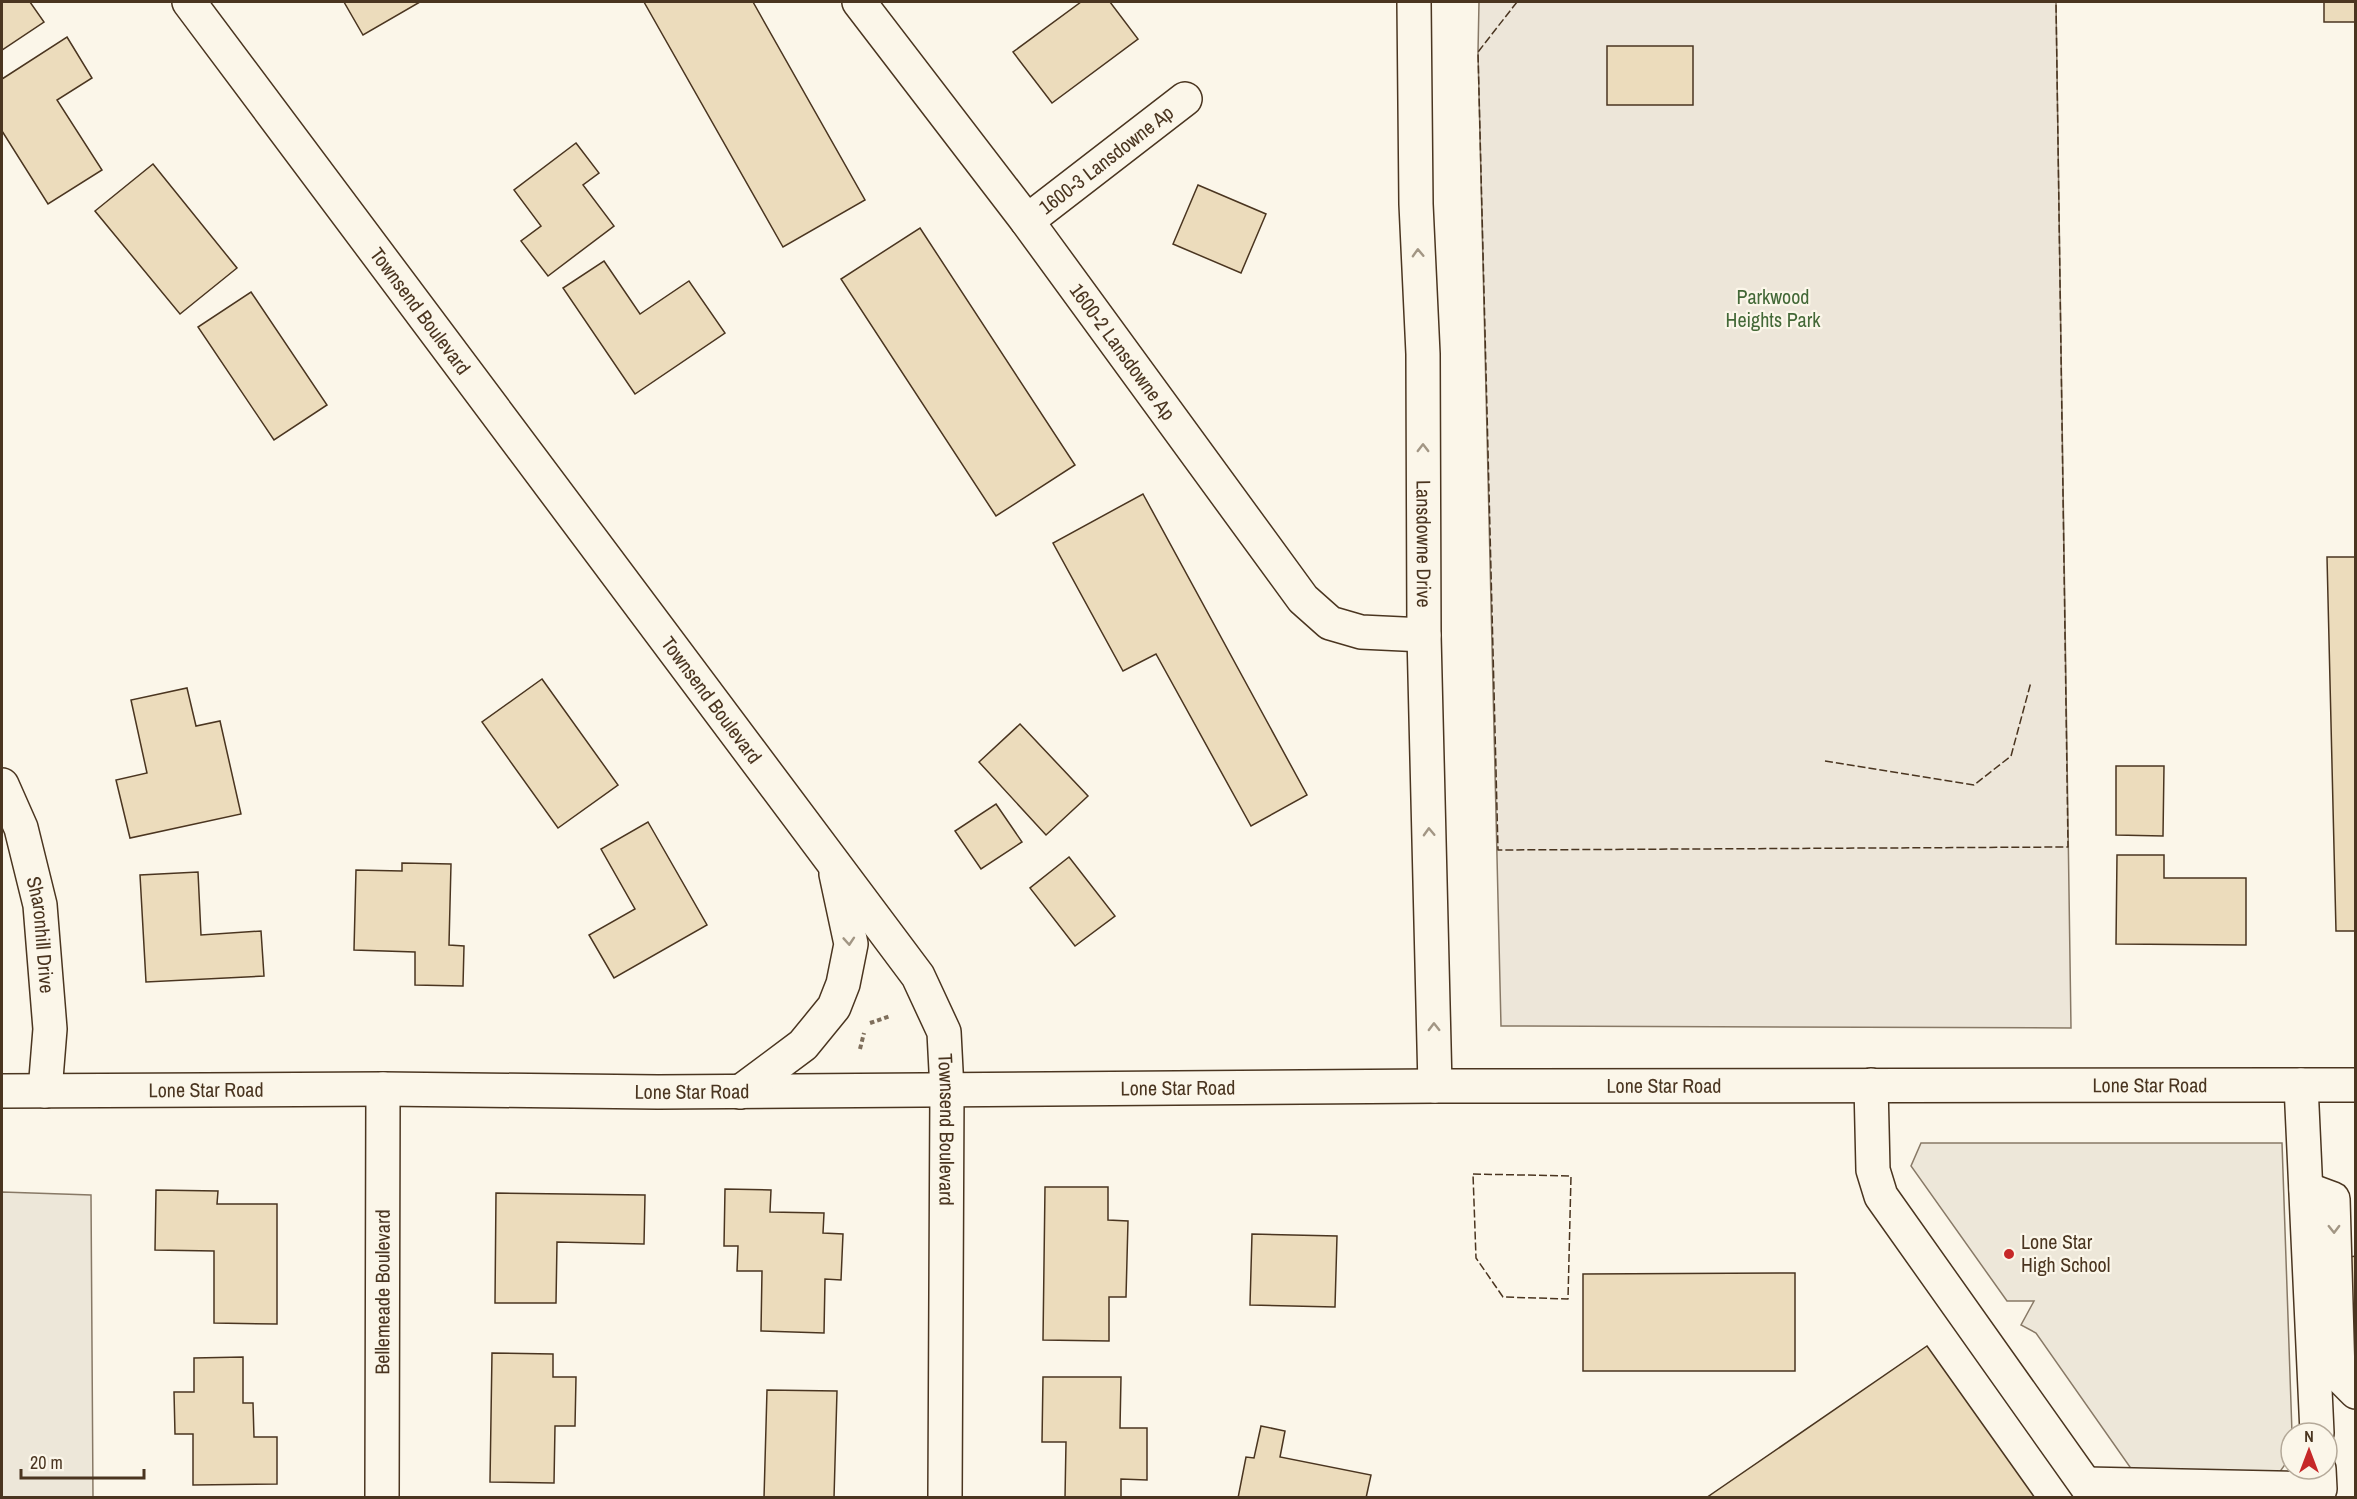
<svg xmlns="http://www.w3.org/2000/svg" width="2357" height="1499" font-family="'Archivo Narrow',sans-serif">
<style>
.green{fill:#ede6d9;stroke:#887966;stroke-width:1.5}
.parking{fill:#ede7d9;stroke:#887966;stroke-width:1.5}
.building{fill:#ecdcbc;stroke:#4a3520;stroke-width:1.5}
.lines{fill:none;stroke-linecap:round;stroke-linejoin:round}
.minor-casing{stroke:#4a3520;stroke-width:36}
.path{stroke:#7f6f5c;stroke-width:4;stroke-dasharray:4.5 3;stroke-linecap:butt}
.minor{stroke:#fbf6e9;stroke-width:33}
.fence{stroke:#4a3520;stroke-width:1.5;stroke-dasharray:8 3;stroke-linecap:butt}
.oneway{stroke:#a29684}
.poi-dot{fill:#c62828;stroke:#fbf6e9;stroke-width:2}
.labels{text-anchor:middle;stroke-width:4.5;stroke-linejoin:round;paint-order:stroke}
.street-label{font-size:20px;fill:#4a3520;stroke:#fbf6e9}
.park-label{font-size:20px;fill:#436837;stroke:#fbf6e9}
.poi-label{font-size:20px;fill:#4a3520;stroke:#fbf6e9;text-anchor:start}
</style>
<rect width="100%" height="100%" fill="#fbf6e9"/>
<polygon class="green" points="1479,2 2056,2 2071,1028 1501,1026 1478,52"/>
<g class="parking">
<polygon points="1921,1143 2282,1143 2292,1433 2291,1456 2262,1497 2151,1497 2036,1333 2021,1325 2034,1301 2007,1301 1911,1166"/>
<polygon points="2,1192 91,1195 93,1497 2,1497"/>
</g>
<g class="building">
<polygon points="2,2 30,2 44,22 2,50"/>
<polygon points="344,2 420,2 363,35"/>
<polygon points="644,2 753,2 865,200 783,247"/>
<polygon points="1081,2 1110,2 1138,39 1052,103 1013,52"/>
<rect x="2324" y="2" width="32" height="20"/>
<polygon points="67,37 92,78 57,100 102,170 48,204 2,131 2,79"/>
<rect x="1607" y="46" width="86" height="59"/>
<polygon points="576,143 599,173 583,185 614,226 548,276 521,241 541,226 514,190"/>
<polygon points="153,164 237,268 180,314 95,211"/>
<polygon points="1198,185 1266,214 1241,273 1173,244"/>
<polygon points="920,228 1075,465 996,516 841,279"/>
<polygon points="604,261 640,314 689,281 725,333 635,394 563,288"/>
<polygon points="251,292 327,405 274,440 198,327"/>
<polygon points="1143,494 1307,795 1251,826 1156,654 1123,671 1053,543"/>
<polygon points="2327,557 2356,557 2356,931 2336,931"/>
<polygon points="542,679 618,785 558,828 482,722"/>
<polygon points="187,688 196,726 220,721 241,814 130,838 116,780 147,773 131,700"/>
<polygon points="1020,724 1088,796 1046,835 979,762"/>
<polygon points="2116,766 2164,766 2163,836 2116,835"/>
<polygon points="996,804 1022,842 981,869 955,831"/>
<polygon points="648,822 707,925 614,978 589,935 635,909 601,849"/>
<polygon points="2117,855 2164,855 2164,878 2246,878 2246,945 2116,944"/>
<polygon points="1069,857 1115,916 1075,946 1030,888"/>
<polygon points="402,863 451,864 449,945 464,946 463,986 415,985 415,952 354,950 356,870 402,871"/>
<polygon points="198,872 201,935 261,931 264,976 146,982 140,875"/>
<polygon points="1045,1187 1108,1187 1108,1220 1128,1221 1126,1297 1109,1297 1109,1341 1043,1340"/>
<polygon points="725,1189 771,1190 770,1212 824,1213 823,1233 843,1234 841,1280 825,1279 824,1333 761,1331 762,1271 737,1271 738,1246 724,1246"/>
<polygon points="156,1190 218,1191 217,1204 277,1204 277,1324 214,1323 214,1251 155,1250"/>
<polygon points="496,1193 645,1195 644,1244 557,1242 556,1303 495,1303"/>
<polygon points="1252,1234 1337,1236 1335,1307 1250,1305"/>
<polygon points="2356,1256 2356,1380 2353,1380 2349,1257"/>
<polygon points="1795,1273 1795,1371 1583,1371 1583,1274"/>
<polygon points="1927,1346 2035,1498 1706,1498"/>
<polygon points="492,1353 553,1354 553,1377 576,1377 575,1426 555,1426 554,1483 490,1482"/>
<polygon points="243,1357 243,1403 253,1403 254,1437 277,1437 277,1484 193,1485 193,1434 175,1434 174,1392 194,1392 194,1358"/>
<polygon points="1043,1377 1121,1377 1120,1428 1147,1428 1147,1480 1121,1479 1121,1498 1065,1498 1066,1442 1042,1442"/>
<polygon points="767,1390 837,1391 834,1498 764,1498"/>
<polygon points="1261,1426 1285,1431 1280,1457 1371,1475 1366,1498 1238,1498 1246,1457 1254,1458"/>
</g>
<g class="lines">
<g class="minor-casing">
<g id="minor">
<path id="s1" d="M189 2 918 976 944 1032 947 1090 945 1498"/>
<path id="s2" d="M859 2 1027 221 1303 599 1330 623 1361 632 1424 635"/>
<path id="s3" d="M1414 2 1416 204 1423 354 1424 635 1435 1086"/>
<path id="s4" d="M1027 221 1185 99"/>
<path id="s5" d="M2 785 21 828 40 905 50 1029 45 1091"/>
<polyline points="1871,1085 1873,1170 1881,1196 2095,1498"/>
<polyline points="2301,1085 2317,1433"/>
<path id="s6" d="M2 1091 383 1089 658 1092 1435 1086 2356 1085"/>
<polyline points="740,1092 803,1045 834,1007 843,984 851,944 836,874"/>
<polyline points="2306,1189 2333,1199 2338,1374 2356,1392"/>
<polyline points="2086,1484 2320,1489 2319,1469"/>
<path id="s7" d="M382 1498 383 1089"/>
</g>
</g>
<g class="path">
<polyline points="870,1023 890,1016"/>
<polyline points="860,1049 864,1033"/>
</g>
<use href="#minor" class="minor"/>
<g class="fence">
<polyline points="1517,2 1478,52 1498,850 2068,847 2056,2"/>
<polyline points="1825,761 1974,785 2011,756 2031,682"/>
<polygon points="1473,1174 1571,1176 1568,1299 1503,1297 1476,1258"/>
</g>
</g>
<defs><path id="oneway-chevron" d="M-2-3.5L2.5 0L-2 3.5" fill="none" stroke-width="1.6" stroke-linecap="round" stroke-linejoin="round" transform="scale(1.5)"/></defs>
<g class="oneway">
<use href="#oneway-chevron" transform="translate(1418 253) rotate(-92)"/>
<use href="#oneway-chevron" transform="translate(1423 448) rotate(-90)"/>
<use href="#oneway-chevron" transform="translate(1429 832) rotate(-92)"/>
<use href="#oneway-chevron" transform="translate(849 941) rotate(86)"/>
<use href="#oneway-chevron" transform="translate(1434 1027) rotate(-91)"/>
<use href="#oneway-chevron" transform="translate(2334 1229) rotate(89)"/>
</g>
<circle class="poi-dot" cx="2009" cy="1254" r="6"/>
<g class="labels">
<g class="street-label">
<text dy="7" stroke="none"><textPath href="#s4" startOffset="100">1600-3 Lansdowne Ap</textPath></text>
<text dy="7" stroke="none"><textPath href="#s1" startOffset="386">Townsend Boulevard</textPath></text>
<text dy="7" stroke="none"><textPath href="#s2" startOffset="438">1600-2 Lansdowne Ap</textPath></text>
<text dy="7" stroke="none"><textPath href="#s3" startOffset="542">Lansdowne Drive</textPath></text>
<text dy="7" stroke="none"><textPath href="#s1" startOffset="872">Townsend Boulevard</textPath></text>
<text dy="7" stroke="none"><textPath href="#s5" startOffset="156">Sharonhill Drive</textPath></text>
<text dy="7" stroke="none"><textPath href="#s6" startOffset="1662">Lone Star Road</textPath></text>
<text dy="7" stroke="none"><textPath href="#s6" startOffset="2148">Lone Star Road</textPath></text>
<text dy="7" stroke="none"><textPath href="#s6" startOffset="1176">Lone Star Road</textPath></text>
<text dy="7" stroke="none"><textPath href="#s6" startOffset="204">Lone Star Road</textPath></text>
<text dy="7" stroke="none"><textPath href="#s6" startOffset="690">Lone Star Road</textPath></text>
<text dy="7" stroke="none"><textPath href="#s1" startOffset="1376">Townsend Boulevard</textPath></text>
<text dy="7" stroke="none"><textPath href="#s7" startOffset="206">Bellemeade Boulevard</textPath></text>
</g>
<g class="park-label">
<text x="1773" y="304">Parkwood<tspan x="1773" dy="23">Heights Park</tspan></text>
</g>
<g class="poi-label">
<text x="2021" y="1249">Lone Star<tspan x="2021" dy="23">High School</tspan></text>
</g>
</g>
<rect width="2357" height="1499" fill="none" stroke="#4a3520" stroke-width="6"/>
<g transform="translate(2309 1451)"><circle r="28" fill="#fbf6e9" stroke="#b4a999" stroke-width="1.5"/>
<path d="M0-4.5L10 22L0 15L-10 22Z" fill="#c62828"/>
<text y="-9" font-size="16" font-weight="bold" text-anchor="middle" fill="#4a3520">N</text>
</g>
<path d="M21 1469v9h123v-9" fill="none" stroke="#4a3520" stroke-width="3"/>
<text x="30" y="1469" font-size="18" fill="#4a3520" stroke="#fbf6e9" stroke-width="4.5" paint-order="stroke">20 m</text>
</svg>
